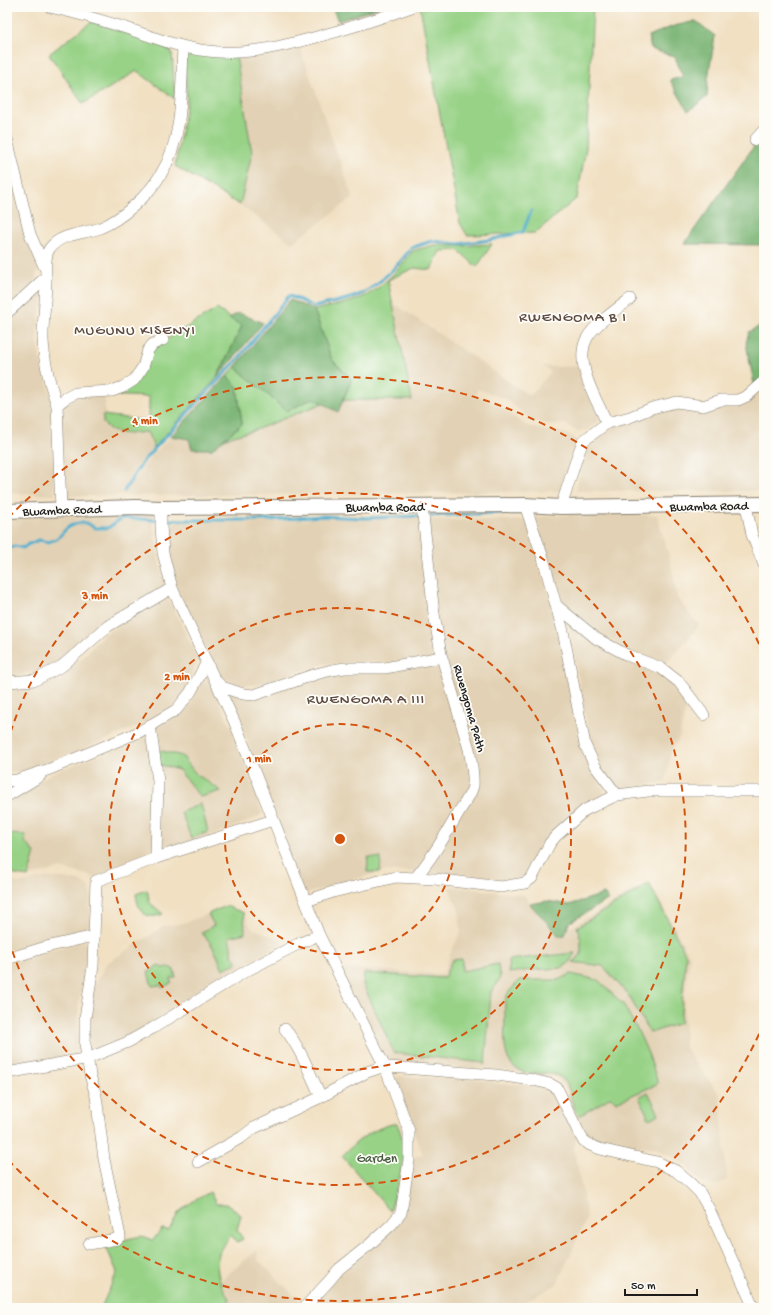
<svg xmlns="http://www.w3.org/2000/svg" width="771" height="1315" font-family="'Gochi Hand',sans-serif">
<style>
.built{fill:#e2d1b4}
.green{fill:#97d286;stroke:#5a7751}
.forest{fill:#79b473;stroke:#4a6848}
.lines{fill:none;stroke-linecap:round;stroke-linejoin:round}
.stream{stroke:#4eadcd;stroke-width:3}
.minor-casing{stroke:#867e6f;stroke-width:12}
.major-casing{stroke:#867e6f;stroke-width:16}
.minor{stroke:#fff;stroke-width:11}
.major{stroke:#fff;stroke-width:14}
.ring{fill:none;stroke:#d4530e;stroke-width:2;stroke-dasharray:7 5}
.labels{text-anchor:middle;stroke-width:3.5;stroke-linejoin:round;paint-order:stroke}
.street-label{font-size:13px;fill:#1c1c1c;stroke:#fdfcf7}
.park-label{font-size:13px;fill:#475c41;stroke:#fdfcf7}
.quarter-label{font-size:15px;letter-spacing:1px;fill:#5e4b43;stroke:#fdfcf7}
.centre{fill:#d4530e;stroke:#fdfcf7;stroke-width:2}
.ring-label{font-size:12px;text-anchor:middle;font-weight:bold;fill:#d4530e;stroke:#fdfcf7;stroke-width:3.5;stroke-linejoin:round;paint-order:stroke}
</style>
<rect width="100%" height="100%" fill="#fdfcf7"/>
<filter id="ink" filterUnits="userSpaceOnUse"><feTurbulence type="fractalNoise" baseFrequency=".025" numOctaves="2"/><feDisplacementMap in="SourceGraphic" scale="8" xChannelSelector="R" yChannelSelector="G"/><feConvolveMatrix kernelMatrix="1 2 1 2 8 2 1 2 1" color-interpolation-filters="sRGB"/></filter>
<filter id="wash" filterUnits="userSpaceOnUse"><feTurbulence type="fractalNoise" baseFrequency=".012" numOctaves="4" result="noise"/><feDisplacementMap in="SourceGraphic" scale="16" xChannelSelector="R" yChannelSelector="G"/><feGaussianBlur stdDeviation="0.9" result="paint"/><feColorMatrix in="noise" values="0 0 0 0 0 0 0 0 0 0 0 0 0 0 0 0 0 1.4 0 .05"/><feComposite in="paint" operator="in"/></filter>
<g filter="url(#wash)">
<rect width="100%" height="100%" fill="#f1e0c2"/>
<g class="built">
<polygon points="299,45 353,198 292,243 240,205 252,153 236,56"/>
<polygon points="11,170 30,247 38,269 35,282 7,309 7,171"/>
<polygon points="41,288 43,298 37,332 40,361 53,401 55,495 7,493 7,316"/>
<polygon points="392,302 530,396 551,372 542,366 557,367 580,366 600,420 587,430 577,431 564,424 550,425 528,419 526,415 505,399 478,389 476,396 501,407 525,425 541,430 564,433 575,438 579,441 561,491 328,494 65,496 60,409 78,394 105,395 105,416 103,415 103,423 112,431 128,434 147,432 154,447 139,464 134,478 134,481 146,463 171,436 189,439 212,449 224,439 258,429 323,403 338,411 343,400 412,400"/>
<polygon points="764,383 764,491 576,491 586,443 606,426 644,412 722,402"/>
<polygon points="118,513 155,514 154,518 122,517 109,526 96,527 88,522 79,522 68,526 56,538 48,541 40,539 30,542 23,547 16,544 7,548 7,517"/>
<polygon points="575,514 657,515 672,567 677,598 699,626 662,668 690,691 679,738 671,751 666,781 622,790 613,784 598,761 590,741 570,632 564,613 600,636 564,606 541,537 536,517"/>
<polygon points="333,517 369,519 422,518 422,520 527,520 562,636 580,742 594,775 604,790 602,795 581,807 548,836 530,873 519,879 501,879 462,874 385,871 355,879 302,895 284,835 236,711 224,688 232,685 251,689 282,681 308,671 351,665 380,666 437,657 391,663 372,662 325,664 256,685 242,685 226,680 219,673 179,597 167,560 167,539 173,525 179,522 273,522"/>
<polygon points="122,520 153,522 159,562 166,586 148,593 119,610 57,664 39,672 7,678 7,551 13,548 26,549 30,546 38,542 50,544 58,540 68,530 77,525 86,525 96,530 110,529"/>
<polygon points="167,597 198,657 186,692 169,708 139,726 34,769 7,774 7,686 42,684 61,675 84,657 103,635 152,603"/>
<polygon points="205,676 210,681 237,740 262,814 254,819 98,878 60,868 28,877 16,875 7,872 7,802 52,773 122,746 175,717 190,705 200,684"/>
<polygon points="43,878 63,878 82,882 90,888 91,894 89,936 7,951 7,879 19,883"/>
<polygon points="649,881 690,956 684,1003 685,1048 720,1095 727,1180 712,1186 703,1182 696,1176 687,1166 673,1157 655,1148 591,1140 571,1106 565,1087 556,1077 498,1070 388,1063 338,968 443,974 451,952 461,932 459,910 448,886 524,895 545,923 571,927"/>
<polygon points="229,907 244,913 251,928 282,940 284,943 217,979 179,1006 144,1028 116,1041 91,1049 86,1020 93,989 106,964 164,926 180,924"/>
<polygon points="83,941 89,947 86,969 78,1006 79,1053 39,1062 7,1067 7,963"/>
<polygon points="398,1076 481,1080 502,1084 539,1084 552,1090 577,1136 574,1147 587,1217 557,1284 514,1308 300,1308 389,1234 413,1158 423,1154 393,1082"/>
<polygon points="257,1250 258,1260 301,1302 297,1308 219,1308 230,1300 220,1281"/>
</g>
<g class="green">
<polygon points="420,7 593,7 586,148 577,198 535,233 467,235 460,223"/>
<polygon points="91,22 151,40 172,52 175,99 137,71 83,104 49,54"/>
<polygon points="196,55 236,56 252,153 240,205 175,166 187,100 185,61 188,56"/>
<path d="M492 244 477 267 458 250 440 251 431 270 414 268 388 280 412 400H343L352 379 332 360 314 310C328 307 350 303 363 297 381 289 402 267 412 251L434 245 461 246Z"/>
<polygon points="217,309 242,326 217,378 154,447 147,432 128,434 112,431 103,423 103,415 149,421 149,397 105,395 125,385 144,357 167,339"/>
<polygon points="235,367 287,411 313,398 323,403 258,429 224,439 242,424 237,386 227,376"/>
<polygon points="158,750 182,756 196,774 221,791 200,797 179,770 154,763"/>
<polygon points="201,804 208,832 191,838 181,812"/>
<polygon points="7,834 26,835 25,842 35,853 28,877 16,875 7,872"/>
<polygon points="368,857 381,858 380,872 367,872"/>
<polygon points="649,884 686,955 680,1023 650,1033 629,996 603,966 572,962 581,955 581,940 577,927"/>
<path d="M147 890 150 903 163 914C145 921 138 911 136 894Z"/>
<path d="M226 906 244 913 245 933 229 937 233 957 238 962 223 969C217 956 212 941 201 933L214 925 208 914Z"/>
<polygon points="575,953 568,964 561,968 531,970 509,973 508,960"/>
<polygon points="462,959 462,971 498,964 500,978 491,992 485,1063 394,1053 363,984 364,973 444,978 452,960"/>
<polygon points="159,965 162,968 169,967 174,970 176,978 171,978 171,983 162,988 160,985 152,986 148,972 152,971 155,967"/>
<path d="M571 974 598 980 623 1004 638 1031 648 1053 658 1083 651 1087 616 1102 611 1097 579 1116C569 1105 573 1087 562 1078 550 1068 530 1078 517 1069 501 1059 505 1034 505 1018 505 1012 504 1005 506 999 507 991 515 986 520 980H558Z"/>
<polygon points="648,1092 659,1114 649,1119 639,1097"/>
<path d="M397 1123C400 1131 404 1141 404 1150 404 1168 395 1193 390 1211L342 1156C357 1140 375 1127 397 1123Z"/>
<path d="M210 1192 216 1204H226L241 1215 237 1230 243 1239 237 1242 231 1235C228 1241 220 1247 219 1254 214 1270 221 1287 230 1300L219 1308H101L117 1272 105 1244 141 1236 153 1240 162 1229 169 1230 179 1212 192 1202Z"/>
</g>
<g class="forest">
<polygon points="332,7 380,7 338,21"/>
<polygon points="696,21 715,36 708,79 707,97 688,111 670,80 683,77 675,57 651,49 648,36 674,26"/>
<polygon points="757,142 764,144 764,245 684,244"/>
<polygon points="290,300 314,310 332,360 352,379 338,412 313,398 287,411 235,367"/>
<polygon points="239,313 263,323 217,378 242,326 229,318"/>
<polygon points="764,324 764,377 754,384 746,343 749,332"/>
<polygon points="227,376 237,386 242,424 212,449 192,449 189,439 171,436"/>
<polygon points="604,894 609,899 569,923 565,935 559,936 530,904 547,901 569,905"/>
</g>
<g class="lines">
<g class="stream">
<path d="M124 491 144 460 238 359 289 296 300 300 314 307C329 303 345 301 359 295 377 287 400 264 411 248L432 241 458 244 490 240 523 232 531 211"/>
<polyline points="426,516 524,512"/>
<polyline points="7,549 15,546 23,548 29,544 39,540 48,542 57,539 68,527 78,523 87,523 95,528 108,528 122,518 155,520 270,520 322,516 365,518 420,516"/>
</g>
</g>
</g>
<g filter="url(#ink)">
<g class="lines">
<g class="minor-casing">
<g id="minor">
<path d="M50 7C76 13 101 20 126 28 153 37 180 48 208 51 243 56 279 47 313 38 347 29 378 19 411 7"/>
<polyline points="7,139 30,234 44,266"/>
<polyline points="755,140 764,130"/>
<path d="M46 277C46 295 44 312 43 330 42 355 49 382 57 405L61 509"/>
<path d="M7 313 46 277C46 268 44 255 50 248 61 233 84 234 100 228 122 219 149 195 161 174 184 137 181 89 183 47"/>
<polyline points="57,405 66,398 76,393 112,391 123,387 134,380 143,367 148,350 153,344 163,340"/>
<path d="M607 423C597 400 573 363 587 338 594 325 618 308 630 299"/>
<polyline points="525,505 543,558 563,631 585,745 595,766 617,795"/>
<polyline points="746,505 752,535 764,565"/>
<polyline points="561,507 577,457 583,441 607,423 630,417 652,408 677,402 703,406 721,400 738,400 747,396 764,381"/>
<polyline points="161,508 161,526 163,553 172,588 235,723 319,935 385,1067 409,1131 409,1160 401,1213 391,1225 369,1245 339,1269 329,1281 304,1308"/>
<polyline points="557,606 597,639 627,655 661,668 679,682 704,715"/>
<polyline points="7,682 35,680 62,666 108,626 172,588"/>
<polyline points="217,682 222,687 243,694 254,695 316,674 332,670 345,668 385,668 441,657"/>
<polyline points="150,725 158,781 156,858"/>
<polyline points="7,781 17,780 50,769 139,732 176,710 190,693 207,662"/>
<polyline points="7,796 40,776"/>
<path d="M416 877C433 857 447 833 460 810 465 803 471 794 473 786 474 774 471 760 469 749L441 654 434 614 422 506"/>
<polyline points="306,901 333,892 396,877 435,879 501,887 525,883 532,878 550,843 556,836 585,810 617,795 648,791 764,791"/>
<polyline points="7,959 46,947 94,936"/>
<path d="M285 1029C301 1049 310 1074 321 1097"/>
<polyline points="7,1073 89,1058 128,1042 153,1028 246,971 298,944 319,935"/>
<polyline points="198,1162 242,1137 254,1128 321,1097 367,1072 379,1068 389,1067 496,1075 533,1080 550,1084 557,1088 578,1131 583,1140 590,1145 600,1149 657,1162 676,1171 691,1184 700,1193 709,1209 754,1308"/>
<polyline points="89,1244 117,1239 120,1236 104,1159 96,1096 90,1075 85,1044 85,1019 93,966 96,881 156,858 273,820"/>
</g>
</g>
<g class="major-casing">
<polyline id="major" points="7,511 136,507 161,508 525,505 561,507 764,504"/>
</g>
<use href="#minor" class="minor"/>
<use href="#major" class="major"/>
</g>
</g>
<g class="ring">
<circle cx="340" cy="839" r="115"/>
<circle cx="340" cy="839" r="231"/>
<path d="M7 744A346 346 0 1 1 7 934"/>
<path d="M764 1023A462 462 0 0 1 8 1160M8 518A462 462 0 0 1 764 655"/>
</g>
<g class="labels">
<g class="street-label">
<text transform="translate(709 505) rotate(-1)" y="5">Bwamba Road</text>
<text x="385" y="511">Bwamba Road</text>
<text transform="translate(62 509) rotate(-2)" y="5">Bwamba Road</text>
<text transform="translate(471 708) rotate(74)" y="5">Rwengoma Path</text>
</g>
<g class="park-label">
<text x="377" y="1162">Garden</text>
</g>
<g class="quarter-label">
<text x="573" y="321">RWENGOMA B I</text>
<text x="135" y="334">MUGUNU KISENYI</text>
<text x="366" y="703">RWENGOMA A III</text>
</g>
</g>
<circle cx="340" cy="839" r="6" class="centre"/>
<g class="ring-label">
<text x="145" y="424">4 min</text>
<text x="95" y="599">3 min</text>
<text x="177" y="680">2 min</text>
<text x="259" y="762">1 min</text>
</g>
<rect width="771" height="1315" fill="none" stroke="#fdfcf7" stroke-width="24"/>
<path d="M625 1289v6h72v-6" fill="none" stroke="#1c1c1c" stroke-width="2"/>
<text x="631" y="1289" font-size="12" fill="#1c1c1c" stroke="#fdfcf7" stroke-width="3" paint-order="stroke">50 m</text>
</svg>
